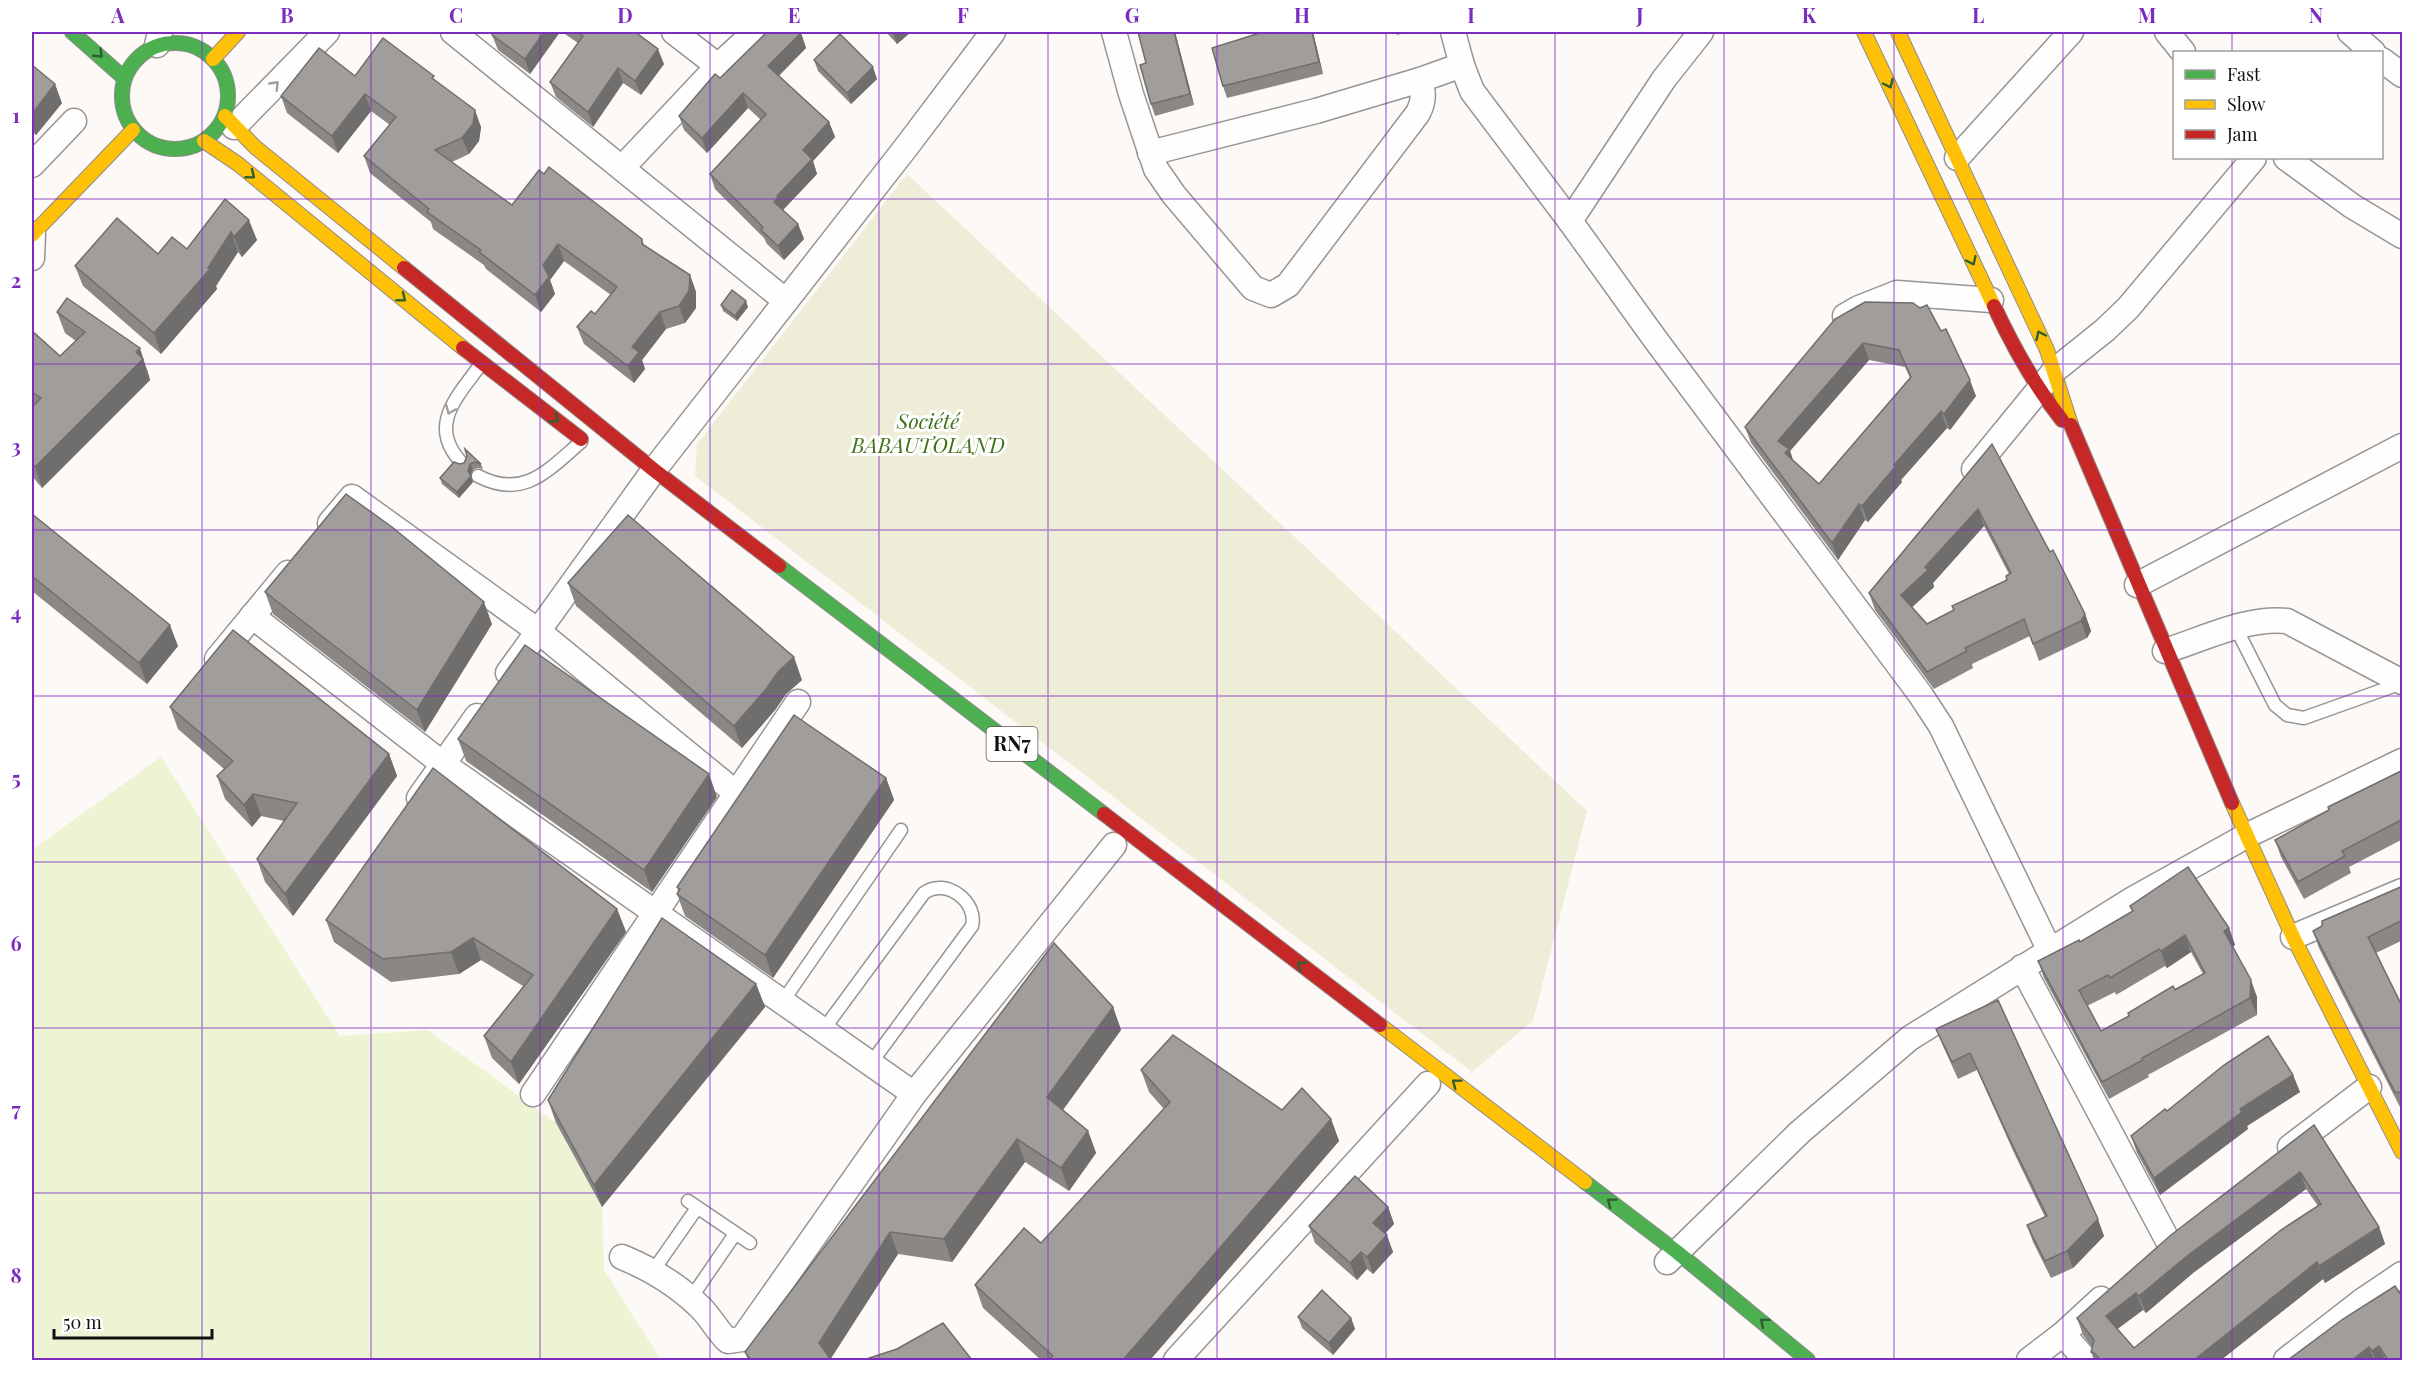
<svg xmlns="http://www.w3.org/2000/svg" width="2434" height="1392" font-family="'Playfair Display',serif">
<style>
.green{fill:#edf4d3}
.cemetery{fill:#eeeed8}
.lines{fill:none;stroke-linecap:round;stroke-linejoin:round}
.lane-casing{stroke:#969594;stroke-width:15}
.street-casing{stroke:#969594;stroke-width:27}
.fast-casing{stroke:#8d8c8a;stroke-width:16}
.slow-casing{stroke:#8d8c8a;stroke-width:16}
.jam-casing{stroke:#8d8c8a;stroke-width:16}
.lane{stroke:#fffefe;stroke-width:12}
.street{stroke:#fffefe;stroke-width:24}
.fast{stroke:#4caf50;stroke-width:14}
.slow{stroke:#ffc107;stroke-width:14}
.jam{stroke:#c62828;stroke-width:14}
.wall{fill:#8a8785;fill-rule:evenodd}
.shaded-wall{fill:#706e6c}
.building{fill:#a09d9b;stroke:#706e6c;stroke-width:1.5;fill-rule:evenodd}
.oneway{stroke:#2e6030}
.oneway2{stroke:#9f9f9f}
.grid{fill:none;stroke:#7b2cbf;stroke-width:1.5;stroke-opacity:0.55}
.labels{text-anchor:middle;stroke-width:6;stroke-linejoin:round;paint-order:stroke}
.shield{fill:#fff;stroke:#585858;stroke-width:1.5}
.shield-label{font-size:20px;font-weight:bold;fill:#101010}
.park-label{font-size:21px;font-style:italic;fill:#3f7117;stroke:#fff}
.neatline{fill:none;stroke:#7b2cbf;stroke-width:2}
.grid-label{font-size:20px;text-anchor:middle;font-weight:bold;fill:#7b2cbf}
</style>
<rect width="100%" height="100%" fill="#fcf9f6"/>
<polygon class="green" points="161,757 340,1036 428,1030 556,1123 602,1207 604,1270 661,1360 32,1360 32,850"/>
<polygon class="cemetery" points="907,174 1587,811 1533,1021 1472,1072 695,476 697,444"/>
<g class="lines">
<g class="lane-casing">
<g id="lane">
<path d="M461 462C427 425 458 396 481 364"/>
<path d="M478 476C524 500 548 470 581 442"/>
<polyline points="2236,628 2275,705 2287,715 2304,718 2402,683"/>
<polyline points="783,1001 901,830"/>
<path d="M824 1029 924 893C946 877 978 902 972 926L871 1063"/>
<polyline points="688,1201 750,1243"/>
<polyline points="653,1271 697,1208"/>
<polyline points="691,1298 735,1234"/>
</g>
</g>
<g class="street-casing">
<g id="street">
<polyline points="453,32 786,301"/>
<polyline points="674,32 718,66"/>
<path d="M1114 32 1131 94 1156 169 1174 195 1253 288 1271 295 1288 285 1418 113C1424 101 1424 93 1420 80L1462 65"/>
<polyline points="1453,32 1462,65 1472,91 1570,221"/>
<polyline points="1701,32 1664,79 1570,221 1655,339 1920,694 1941,726 2049,949"/>
<polyline points="2167,32 2183,52"/>
<polyline points="2350,32 2373,52"/>
<polyline points="157,45 160,32"/>
<polyline points="2382,60 2402,75"/>
<polyline points="234,127 327,32"/>
<polyline points="1150,153 1316,111 1420,80"/>
<polyline points="1957,158 2071,32"/>
<polyline points="2286,158 2352,206 2402,236"/>
<polyline points="32,165 74,121"/>
<polyline points="622,168 718,66 755,32"/>
<polyline points="32,258 33,234"/>
<polyline points="1845,316 1859,308 1897,293 1991,300"/>
<polyline points="1974,469 2055,370 2105,330 2128,308 2254,158"/>
<polyline points="330,523 352,497 538,631 736,793"/>
<polyline points="2137,585 2402,446"/>
<polyline points="252,616 443,764 914,1094"/>
<path d="M2165 651C2204 639 2246 617 2287 621L2402 682"/>
<polyline points="217,659 288,573"/>
<polyline points="508,673 654,470 907,146 993,32"/>
<polyline points="419,798 477,716"/>
<polyline points="2293,937 2402,891"/>
<polyline points="2022,967 2168,1241"/>
<polyline points="533,1094 798,702"/>
<polyline points="2290,1147 2369,1087"/>
<path d="M622 1257C651 1269 678 1285 701 1308 711 1318 718 1332 728 1341L742 1339 914 1094 1114 845"/>
<polyline points="1667,1262 1800,1132 1910,1038 2133,899 2246,836 2402,761"/>
<polyline points="2063,1334 2086,1360"/>
<polyline points="1176,1360 1428,1084"/>
<polyline points="2029,1360 2063,1334 2101,1299"/>
<polyline points="2286,1360 2362,1301 2402,1274"/>
</g>
</g>
<g class="fast-casing">
<g id="fast">
<polyline points="72,32 124,78"/>
<circle cx="175" cy="96" r="53"/>
<polyline points="779,566 1104,814"/>
<polyline points="1585,1182 1677,1252 1808,1360"/>
</g>
</g>
<g class="slow-casing">
<g id="slow">
<polyline points="1864,32 1994,306"/>
<polyline points="1898,32 2047,350 2071,425"/>
<polyline points="213,59 238,32"/>
<polyline points="225,116 255,147 404,268"/>
<polyline points="204,141 238,164 463,348"/>
<polyline points="32,235 133,130"/>
<polyline points="2232,803 2293,937 2402,1152"/>
<polyline points="1380,1025 1585,1182"/>
</g>
</g>
<g class="jam-casing">
<g id="jam">
<polyline points="404,268 654,470 779,566"/>
<path d="M1994 306C2013 347 2034 385 2062 420"/>
<polyline points="463,348 581,439"/>
<polyline points="2071,425 2232,803"/>
<polyline points="1104,814 1380,1025"/>
</g>
</g>
<use href="#lane" class="lane"/>
<use href="#street" class="street"/>
<use href="#fast" class="fast"/>
<use href="#slow" class="slow"/>
<use href="#jam" class="jam"/>
</g>
<g class="wall">
<polygon points="560,32 530,74 498,50 492,35"/>
<polygon points="562,32 635,32 664,64 641,95 623,83 593,127 556,97 550,82 578,43"/>
<polygon points="886,32 911,32 897,44"/>
<polygon points="1175,32 1194,105 1155,116 1151,104 1146,63"/>
<polygon points="1313,32 1323,74 1227,98 1223,86"/>
<polygon points="1396,32 1410,32 1397,35"/>
<polygon points="801,33 806,48 779,76 829,122 835,137 813,161 817,174 783,210 798,224 804,239 784,260 767,244 764,238 715,189 710,174 761,120 748,108 707,153 684,130 679,116 720,78"/>
<polygon points="814,60 877,79 851,104 818,71"/>
<polygon points="32,65 62,103 36,135 33,133 32,135"/>
<polygon points="355,76 435,81 481,127 479,141 469,154 452,162 512,205 642,239 644,245 690,275 696,292 696,308 685,323 666,329 642,360 645,369 634,383 584,344 577,327 595,314 611,295 564,261 550,280 555,294 541,312 486,269 484,265 433,229 431,222 370,173 364,156 390,125 371,111 338,153 287,113 281,96"/>
<polygon points="225,199 257,240 242,257 238,252 216,286 217,289 161,354 83,286 75,266 187,249"/>
<path d="M1865 302 1976 396 1950 430 1947 428 1901 480 1902 482 1868 522 1865 520 1838 560 1751 443 1745 427ZM1869 360 1905 367 1910 378 1819 484 1793 460 1790 451Z"/>
<polygon points="721,305 748,307 737,321 723,311"/>
<polygon points="57,312 147,369 150,380 42,488 32,476 32,331 60,356 76,341 65,333"/>
<path d="M1992 444 2050 552 2085 614 2091 631 2087 638 2039 661 2030 636 1972 664 1973 668 1934 689 1875 610 1869 593ZM1984 526 2009 574 2007 580 1953 610 1927 624 1912 607 1934 587 1933 583Z"/>
<polygon points="467,456 481,464 483,469 477,468 473,470 470,476 473,482 459,498 442,484 440,478 459,464 464,463"/>
<polygon points="32,514 178,646 147,684 32,591"/>
<polygon points="568,583 802,680 786,694 775,710 742,748 576,606"/>
<polygon points="265,592 492,624 425,732 273,614"/>
<polygon points="170,707 389,754 397,776 293,916 265,882 257,859 284,821 261,816 252,827 225,799 217,776 224,769 178,729"/>
<polygon points="458,739 717,797 652,892 466,761"/>
<polygon points="2403,770 2403,839 2349,867 2351,873 2304,899 2281,857 2275,840"/>
<polygon points="886,778 894,800 773,978 685,916 677,894 678,891 677,887"/>
<polygon points="2403,886 2403,940 2376,953 2403,1008 2403,1109 2401,1109 2319,948 2313,931"/>
<path d="M2130 906 2229 928 2235 945 2233 946 2257 997V1015L2148 1075 2149 1077 2109 1099 2044 978 2038 961 2080 942 2132 911ZM2191 952 2203 974 2128 1013 2129 1016 2101 1031 2087 1006 2115 992 2116 995 2165 966 2167 968Z"/>
<polygon points="617,909 626,932 519,1084 492,1058 484,1036 523,986 481,960 459,974 391,982 334,942 326,920"/>
<polygon points="756,984 765,1007 602,1207 556,1123 548,1100"/>
<polygon points="1998,1000 2104,1236 2073,1268 2051,1278 2033,1242 2027,1225 2045,1217 2015,1155 1977,1070 1958,1079 1943,1046 1936,1029"/>
<polygon points="1113,1007 1121,1030 1063,1110 1088,1131 1096,1153 1069,1191 1025,1162 952,1262 898,1254 830,1359 831,1360 748,1360 745,1352"/>
<polygon points="1141,1070 1282,1110 1331,1119 1339,1141 1150,1360 1041,1360 983,1308 975,1285 1041,1243 1164,1109 1149,1092"/>
<polygon points="2293,1075 2300,1092 2247,1126 2248,1129 2160,1195 2137,1153 2131,1136 2167,1111"/>
<path d="M2314 1125 2379 1227 2385 1244 2325 1283 2323 1279 2221 1360H2094L2091 1352 2092 1347 2083 1335 2077 1318ZM2306 1189 2318 1206 2134 1348 2117 1329 2143 1310 2146 1313 2193 1273Z"/>
<polygon points="1388,1207 1394,1224 1385,1233 1393,1252 1373,1274 1367,1269 1357,1280 1315,1243 1309,1226"/>
<polygon points="2403,1298 2403,1360 2288,1360"/>
<polygon points="1298,1317 1351,1318 1355,1329 1333,1355 1302,1328"/>
</g>
<g class="shaded-wall">
<polygon points="544,32 560,32 530,74 525,59"/>
<polygon points="893,32 911,32 897,44"/>
<polygon points="1174,32 1175,32 1194,105 1190,94"/>
<polygon points="1312,32 1313,32 1323,74 1319,62"/>
<polygon points="801,33 806,48 773,81 768,66"/>
<polygon points="658,49 664,64 641,95 635,81"/>
<polygon points="873,67 877,79 851,104 847,93"/>
<polygon points="618,68 623,83 593,127 588,112"/>
<polygon points="55,84 62,103 36,135 32,123 32,114"/>
<polygon points="743,93 748,108 707,153 702,138"/>
<polygon points="365,94 371,111 338,153 332,136"/>
<polygon points="475,110 481,127 479,141 469,154 462,138"/>
<polygon points="829,122 835,137 813,161 817,174 783,210 774,202 777,196 803,150"/>
<polygon points="249,220 257,240 242,257 234,237"/>
<polygon points="798,224 804,239 784,260 778,246"/>
<polygon points="231,232 238,252 216,286 217,289 161,354 154,333 208,268"/>
<polygon points="558,244 564,261 550,280 555,294 541,312 535,295 543,265"/>
<polygon points="690,275 696,292 696,308 685,323 679,306"/>
<polygon points="746,301 748,307 737,321 735,316"/>
<polygon points="660,312 666,329 642,360 645,369 634,383 628,366 632,347"/>
<polygon points="1863,343 1869,360 1790,451 1795,466 1791,469 1778,441"/>
<polygon points="140,348 150,380 42,488 35,467"/>
<polygon points="1970,380 1976,396 1950,430 1944,414"/>
<polygon points="1941,411 1947,428 1901,480 1902,482 1868,522 1862,506 1894,465"/>
<polygon points="470,464 473,470 470,477 468,471"/>
<polygon points="471,476 473,482 459,498 457,492"/>
<polygon points="1859,504 1865,520 1838,560 1832,543"/>
<polygon points="1978,509 1984,526 1933,583 1934,587 1907,612 1901,595"/>
<polygon points="484,602 492,624 425,732 417,710"/>
<polygon points="2085,614 2091,631 2087,638 2081,621"/>
<polygon points="170,625 178,646 147,684 139,663"/>
<polygon points="794,657 802,680 786,694 775,710 742,748 734,726 778,672"/>
<polygon points="389,754 397,776 293,916 285,894"/>
<polygon points="709,774 717,797 652,892 644,870"/>
<polygon points="886,778 894,800 773,978 765,955"/>
<polygon points="253,794 261,816 252,827 244,805"/>
<polygon points="617,909 626,932 519,1084 511,1062"/>
<polygon points="2229,928 2235,945 2231,948 2224,931"/>
<polygon points="2185,935 2191,952 2167,968 2161,951"/>
<polygon points="473,938 481,960 459,974 451,952"/>
<polygon points="2251,980 2257,997 2257,1015 2250,998"/>
<polygon points="756,984 765,1007 602,1207 594,1185"/>
<polygon points="1113,1007 1121,1030 1056,1119 1047,1097"/>
<polygon points="2293,1075 2300,1092 2247,1126 2248,1129 2160,1195 2154,1178 2240,1109"/>
<polygon points="1331,1119 1339,1141 1150,1360 1123,1360"/>
<polygon points="1088,1131 1096,1153 1069,1191 1061,1168"/>
<polygon points="1017,1139 1025,1162 952,1262 944,1239"/>
<polygon points="2300,1172 2306,1189 2193,1273 2146,1313 2139,1296 2187,1256"/>
<polygon points="1388,1207 1394,1224 1379,1240 1373,1223"/>
<polygon points="2098,1219 2104,1236 2073,1268 2067,1251"/>
<polygon points="2379,1227 2385,1244 2325,1283 2319,1266"/>
<polygon points="890,1232 898,1254 830,1360 819,1343"/>
<polygon points="1387,1235 1393,1252 1373,1274 1367,1257"/>
<polygon points="1361,1252 1367,1269 1357,1280 1350,1263"/>
<polygon points="2317,1262 2323,1279 2221,1360 2194,1360"/>
<polygon points="2136,1293 2143,1310 2112,1333 2106,1316"/>
<polygon points="1351,1318 1355,1329 1333,1355 1329,1343"/>
<polygon points="2379,1346 2385,1360 2375,1360 2372,1351"/>
<polygon points="2369,1347 2374,1360 2352,1360"/>
</g>
<g class="building">
<polygon points="495,32 544,32 525,59 492,35"/>
<polygon points="577,32 635,32 658,49 635,81 618,68 588,112 550,82 583,36"/>
<polygon points="767,32 799,32 801,33 768,66 829,122 803,150 812,159 777,196 778,197 774,202 798,224 778,246 761,230 763,227 710,174 766,114 743,93 702,138 679,116 715,74 720,78"/>
<polygon points="1138,32 1174,32 1190,94 1151,104 1140,65 1146,63"/>
<polygon points="1263,32 1312,32 1319,62 1223,86 1212,48"/>
<polygon points="840,34 873,67 847,93 814,60"/>
<polygon points="383,38 434,76 432,78 475,110 473,124 462,138 435,150 512,205 539,170 544,174 549,167 642,239 642,244 690,275 689,291 679,306 660,312 632,347 639,352 628,366 577,327 591,311 595,314 617,287 558,244 543,265 549,277 535,295 479,252 481,250 427,212 429,209 364,156 396,117 365,94 332,136 281,96 319,48 355,76"/>
<polygon points="32,65 55,84 32,114"/>
<polygon points="225,199 249,220 234,237 231,232 208,268 210,269 154,333 75,266 117,218 158,254 172,237 187,249"/>
<polygon points="732,290 746,301 735,316 721,305"/>
<polygon points="67,298 140,348 136,352 143,359 35,467 32,463 32,407 41,398 32,392 32,331 60,356 85,332 57,312"/>
<path d="M1865 302 1913 303 1920 308 1927 305 1941 331 1946 329 1970 380 1944 414 1941 411 1894 465 1896 466 1862 506 1859 504 1832 543 1745 427 1835 319ZM1863 343 1899 350 1911 377 1819 484 1785 453 1789 449 1778 441Z"/>
<path d="M1992 444 2050 552 2053 550 2085 614 2081 621 2033 644 2024 619 1965 648 1967 651 1927 672 1869 593ZM1978 509 2011 573 2006 576 2007 580 1952 606 1954 610 1927 624 1901 595 1928 570 1925 567Z"/>
<polygon points="465,449 481,464 475,462 470,464 468,471 471,476 457,492 440,478 454,462 459,464 464,463 467,456"/>
<polygon points="346,494 392,527 484,602 417,710 265,592"/>
<polygon points="32,514 170,625 139,663 32,576"/>
<polygon points="628,515 794,657 778,672 767,688 734,726 568,583"/>
<polygon points="233,630 389,754 285,894 257,859 297,803 253,794 244,805 217,776 233,761 170,707"/>
<polygon points="525,645 709,774 644,870 458,739"/>
<polygon points="794,715 886,778 765,955 677,894 680,889 677,887"/>
<polygon points="433,768 617,909 511,1062 484,1036 533,975 473,938 451,952 383,959 326,920"/>
<polygon points="2403,770 2403,819 2342,851 2345,856 2298,882 2275,840 2329,810 2328,807"/>
<path d="M2188 867 2229 928 2224 931 2251 980 2250 998 2142 1058 2143 1060 2102 1082 2038 961 2079 940 2080 942 2133 911 2130 906ZM2185 935 2205 973 2175 990 2173 986 2128 1013 2129 1016 2101 1031 2079 990 2108 975 2110 978 2159 949 2161 951Z"/>
<polygon points="2403,886 2403,920 2368,937 2403,1008 2403,1019 2401,1019 2403,1021 2403,1093 2395,1092 2313,931 2322,926 2322,921"/>
<polygon points="662,918 756,984 594,1185 548,1100"/>
<polygon points="1054,943 1113,1007 1047,1097 1088,1131 1061,1168 1017,1139 944,1239 890,1232 819,1343 831,1360 751,1360 745,1352"/>
<polygon points="1998,1000 2098,1219 2067,1251 2045,1261 2027,1225 2047,1216 2009,1138 1970,1053 1952,1062 1936,1029"/>
<polygon points="1173,1035 1282,1110 1302,1088 1331,1119 1123,1360 1048,1360 1053,1356 975,1285 1024,1228 1041,1243 1170,1102 1141,1070"/>
<polygon points="2268,1036 2293,1075 2240,1109 2242,1112 2154,1178 2131,1136 2165,1109 2167,1111 2224,1065"/>
<path d="M2314 1125 2379 1227 2319 1266 2317 1262 2194 1360H2101L2093 1352H2091L2094 1340 2077 1318 2171 1235ZM2300 1172 2321 1204 2281 1230 2134 1348 2106 1316 2136 1293 2139 1296 2187 1256Z"/>
<polygon points="1355,1176 1388,1207 1373,1223 1387,1235 1367,1257 1361,1252 1350,1263 1309,1226"/>
<polygon points="2395,1286 2403,1298 2403,1360 2388,1360 2379,1346 2372,1351 2369,1347 2352,1360 2288,1360 2343,1319"/>
<polygon points="1322,1290 1351,1318 1329,1343 1298,1317"/>
<polygon points="943,1323 972,1360 867,1360 866,1359 897,1349"/>
</g>
<defs><path id="oneway-chevron" d="M-2-3.5L2.5 0L-2 3.5" fill="none" stroke-width="1.6" stroke-linecap="round" stroke-linejoin="round" transform="scale(1.5)"/></defs>
<g class="oneway">
<use href="#oneway-chevron" transform="translate(99 54) rotate(43)"/>
<use href="#oneway-chevron" transform="translate(1889 84) rotate(65)"/>
<use href="#oneway-chevron" transform="translate(251 175) rotate(39)"/>
<use href="#oneway-chevron" transform="translate(1972 261) rotate(65)"/>
<use href="#oneway-chevron" transform="translate(402 298) rotate(39)"/>
<use href="#oneway-chevron" transform="translate(2040 335) rotate(-115)"/>
<use href="#oneway-chevron" transform="translate(555 419) rotate(37)"/>
<use href="#oneway-chevron" transform="translate(1301 965) rotate(-143)"/>
<use href="#oneway-chevron" transform="translate(1456 1083) rotate(-143)"/>
<use href="#oneway-chevron" transform="translate(1611 1202) rotate(-143)"/>
<use href="#oneway-chevron" transform="translate(1764 1322) rotate(-140)"/>
</g>
<g class="oneway2">
<use href="#oneway-chevron" transform="translate(275 85) rotate(-46)"/>
<use href="#oneway-chevron" transform="translate(450 410) rotate(113)"/>
</g>
<path class="grid" d="M202 32V1360M371 32V1360M540 32V1360M710 32V1360M879 32V1360M1048 32V1360M1217 32V1360M1386 32V1360M1555 32V1360M1724 32V1360M1894 32V1360M2063 32V1360M2232 32V52M2232 158V1360M32 199H2402M32 364H2402M32 530H2402M32 696H2402M32 862H2402M32 1028H2402M32 1193H2402"/>
<g class="labels">
<rect class="shield" x="986.5" y="727" width="51" height="34" rx="4.5"/>
<g class="shield-label">
<text x="1012" y="751">RN7</text>
</g>
<g class="park-label">
<text x="928" y="429">Société<tspan x="928" dy="24">BABAUTOLAND</tspan></text>
</g>
</g>
<rect width="2434" height="1392" fill="none" stroke="#ffffff" stroke-width="66"/>
<rect x="2173" y="51" width="210" height="108" fill="#ffffff" stroke="#9f9f9f" stroke-width="1.5"/>
<rect x="2185" y="70" width="30" height="9" fill="#4caf50" stroke="#9f9f9f" stroke-width="1.5"/>
<text x="2227" y="81" font-size="18" fill="#101010">Fast</text>
<rect x="2185" y="100" width="30" height="9" fill="#ffc107" stroke="#9f9f9f" stroke-width="1.5"/>
<text x="2227" y="111" font-size="18" fill="#101010">Slow</text>
<rect x="2185" y="130" width="30" height="9" fill="#c62828" stroke="#9f9f9f" stroke-width="1.5"/>
<text x="2227" y="141" font-size="18" fill="#101010">Jam</text>
<path d="M54 1329v9h158v-9" fill="none" stroke="#101010" stroke-width="3"/>
<text x="63" y="1329" font-size="18" fill="#101010" stroke="#ffffff" stroke-width="4.5" paint-order="stroke">50 m</text>
<rect x="33" y="33" width="2368" height="1326" class="neatline"/>
<g class="grid-label">
<text x="118" y="23">A</text>
<text x="287" y="23">B</text>
<text x="456" y="23">C</text>
<text x="625" y="23">D</text>
<text x="794" y="23">E</text>
<text x="963" y="23">F</text>
<text x="1132" y="23">G</text>
<text x="1302" y="23">H</text>
<text x="1471" y="23">I</text>
<text x="1640" y="23">J</text>
<text x="1809" y="23">K</text>
<text x="1978" y="23">L</text>
<text x="2147" y="23">M</text>
<text x="2316" y="23">N</text>
<text x="16" y="123">1</text>
<text x="16" y="288">2</text>
<text x="16" y="454">3</text>
<text x="16" y="620">4</text>
<text x="16" y="786">5</text>
<text x="16" y="951">6</text>
<text x="16" y="1117">7</text>
<text x="16" y="1283">8</text>
</g>
</svg>
